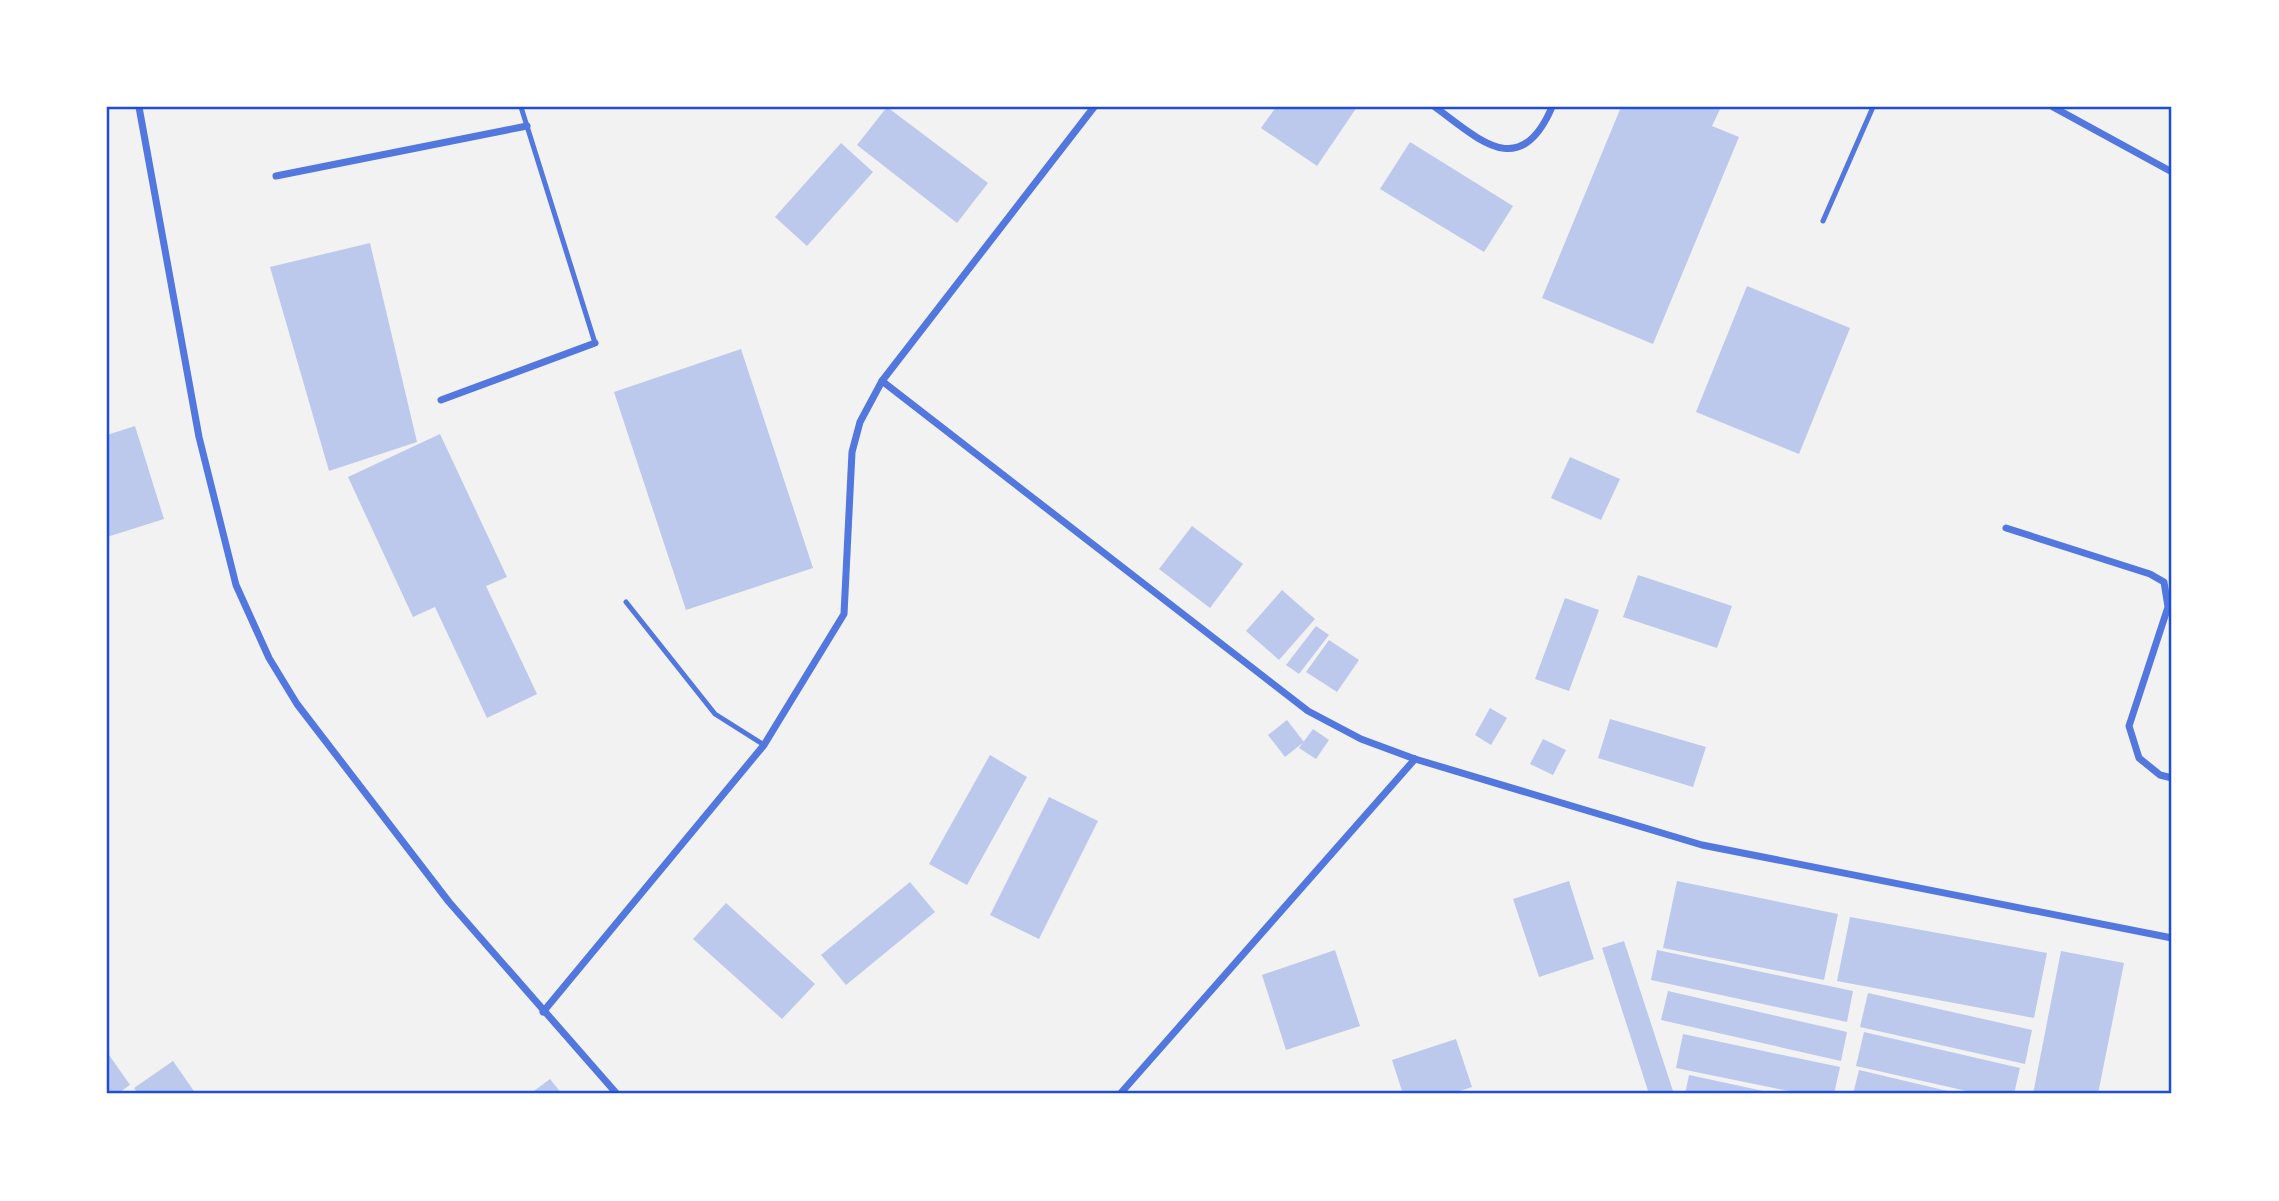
<svg xmlns="http://www.w3.org/2000/svg" width="2279" height="1201" font-family="Overpass,sans-serif">
<style>
.building{fill:#bdc9ec}
.lines{fill:none;stroke-linecap:round;stroke-linejoin:round}
.service{stroke:#5277de;stroke-width:5}
.minor{stroke:#5277de;stroke-width:7}
.neatline{fill:none;stroke:#1d4ed8;stroke-width:2.5}
</style>
<rect width="100%" height="100%" fill="#f2f2f2"/>
<g class="building">
<polygon points="887,107 988,183 957,223 857,145"/>
<polygon points="1276,107 1357,107 1317,166 1261,128"/>
<polygon points="1621,107 1721,107 1712,126 1739,137 1653,344 1542,298"/>
<polygon points="1410,142 1513,206 1484,252 1380,189"/>
<polygon points="841,143 873,172 807,246 775,217"/>
<polygon points="370,243 417,442 329,471 270,267"/>
<polygon points="1747,286 1850,328 1799,454 1696,412"/>
<polygon points="741,349 813,568 686,610 614,392"/>
<polygon points="135,426 164,519 107,537 107,435"/>
<polygon points="440,434 507,577 486,586 537,694 487,718 435,607 413,617 348,477"/>
<polygon points="1570,457 1620,479 1601,520 1551,498"/>
<polygon points="1192,526 1243,564 1210,608 1159,569"/>
<polygon points="1638,575 1732,606 1717,648 1623,617"/>
<polygon points="1282,590 1315,619 1279,660 1246,631"/>
<polygon points="1565,598 1599,610 1569,691 1535,679"/>
<polygon points="1316,626 1329,635 1299,674 1286,665"/>
<polygon points="1329,640 1359,660 1337,692 1306,672"/>
<polygon points="1490,708 1507,718 1491,745 1475,735"/>
<polygon points="1610,719 1706,747 1693,787 1598,758"/>
<polygon points="1287,720 1304,742 1285,757 1268,735"/>
<polygon points="1313,729 1329,740 1316,759 1299,748"/>
<polygon points="1543,739 1566,750 1553,775 1530,764"/>
<polygon points="990,755 1027,777 967,885 929,864"/>
<polygon points="1049,797 1098,821 1039,939 990,915"/>
<polygon points="1569,881 1594,959 1539,977 1513,899"/>
<polygon points="1677,881 1838,914 1824,980 1663,948"/>
<polygon points="910,882 935,912 846,985 821,955"/>
<polygon points="726,903 815,984 782,1019 693,939"/>
<polygon points="1850,917 2047,953 2034,1018 1837,981"/>
<polygon points="1624,941 1674,1094 1649,1094 1602,948"/>
<polygon points="1335,950 1360,1026 1286,1050 1262,975"/>
<polygon points="1657,950 1853,991 1847,1022 1651,980"/>
<polygon points="2061,951 2124,963 2098,1094 2033,1094"/>
<polygon points="1668,991 1847,1032 1841,1061 1661,1020"/>
<polygon points="1868,993 2032,1030 2025,1064 1860,1027"/>
<polygon points="1864,1032 2020,1068 2014,1094 1980,1094 1856,1066"/>
<polygon points="1683,1034 1840,1067 1834,1094 1804,1094 1676,1068"/>
<polygon points="1456,1039 1472,1087 1450,1094 1403,1094 1392,1060"/>
<polygon points="107,1052 130,1085 117,1094 107,1094"/>
<polygon points="173,1061 196,1094 138,1094 134,1088"/>
<polygon points="1859,1070 1956,1093 1956,1094 1853,1094"/>
<polygon points="1689,1075 1773,1093 1773,1094 1685,1094"/>
<polygon points="550,1079 562,1094 530,1094"/>
</g>
<g class="lines">
<g class="service">
<polyline points="521,107 595,343"/>
<polyline points="1823,221 1873,107"/>
<polyline points="626,602 715,714 764,745"/>
</g>
<g class="minor">
<polyline points="139,107 199,437 236,585 269,658 297,704 449,902 617,1094"/>
<path d="M1435 107C1479 139 1520 182 1552 107"/>
<polyline points="2053,107 2172,172"/>
<polyline points="276,176 527,126"/>
<polyline points="882,381 1308,711 1361,739 1415,759 1702,845 2172,938"/>
<polyline points="441,400 595,343"/>
<polyline points="2006,528 2150,574 2164,582 2168,607 2129,726 2139,758 2160,775 2172,778"/>
<polyline points="543,1012 764,745 844,614 852,452 860,422 882,381 1094,107"/>
<polyline points="1120,1094 1415,759"/>
</g>
</g>
<rect width="2279" height="1201" fill="none" stroke="#ffffff" stroke-width="217"/>
<rect x="108" y="108" width="2062" height="984" class="neatline"/>
</svg>
